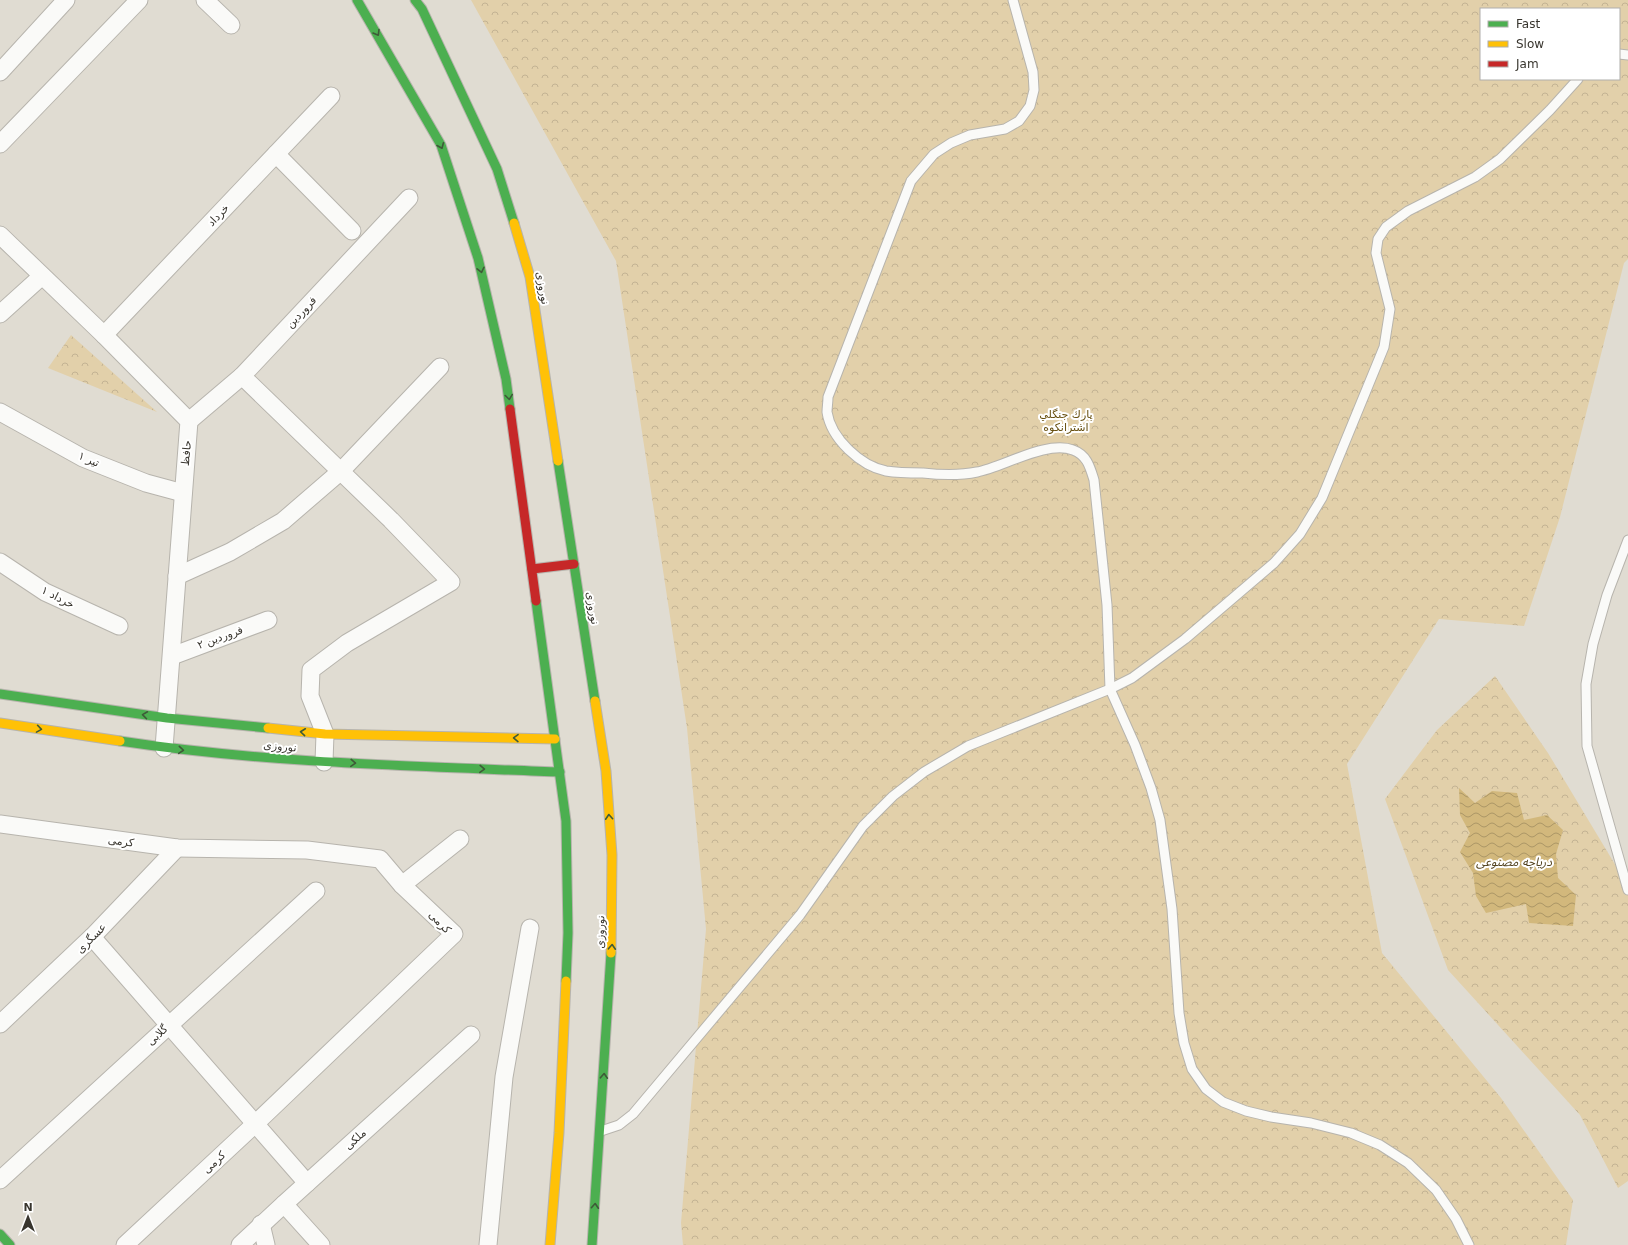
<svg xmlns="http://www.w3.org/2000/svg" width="1628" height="1245" font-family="'DejaVu Sans','Noto Sans Arabic',sans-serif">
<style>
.forest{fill:url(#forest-crowns);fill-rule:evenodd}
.water{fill:url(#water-waves)}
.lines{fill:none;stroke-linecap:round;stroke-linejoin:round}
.lane-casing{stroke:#b7b4ad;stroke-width:11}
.street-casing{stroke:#b7b4ad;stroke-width:19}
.fast-casing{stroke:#b7b4ad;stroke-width:11}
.slow-casing{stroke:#b7b4ad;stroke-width:11}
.jam-casing{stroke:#b7b4ad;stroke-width:11}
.lane{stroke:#fafaf8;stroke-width:9}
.street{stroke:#fafaf8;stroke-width:17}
.fast{stroke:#4caf50;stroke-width:9}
.slow{stroke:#ffc107;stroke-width:9}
.jam{stroke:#c62828;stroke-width:9}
.oneway{stroke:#3e5a38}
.labels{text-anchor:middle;stroke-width:4;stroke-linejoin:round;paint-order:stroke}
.street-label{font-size:11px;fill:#38352e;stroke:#fff}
.park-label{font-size:11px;fill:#674f0f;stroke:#fff}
.water-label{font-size:12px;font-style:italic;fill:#544421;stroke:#fff}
</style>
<defs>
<pattern id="forest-crowns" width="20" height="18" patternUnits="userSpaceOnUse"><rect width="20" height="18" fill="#e2d0aa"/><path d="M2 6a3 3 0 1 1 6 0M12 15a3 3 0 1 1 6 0" fill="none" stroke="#c3b393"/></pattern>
<pattern id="water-waves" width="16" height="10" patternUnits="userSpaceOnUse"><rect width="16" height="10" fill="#d2b87c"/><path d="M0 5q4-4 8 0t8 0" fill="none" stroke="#ab9666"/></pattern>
</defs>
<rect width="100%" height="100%" fill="#e0dcd2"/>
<g class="forest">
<path d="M471 0H1628V259L1624 263 1560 517 1524 626 1439 619 1347 764 1382 953 1501 1098 1573 1200 1566 1245H683L681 1223 706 929 687 728 616 261ZM1481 9H1619V79H1481Z"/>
<polygon points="71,335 157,412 48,368"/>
<polygon points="1495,676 1548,753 1628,886 1628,1181 1618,1188 1580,1115 1448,970 1385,799 1437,730"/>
</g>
<polygon class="water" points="1459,788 1475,803 1492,791 1517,793 1524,820 1547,815 1563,830 1556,854 1558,878 1576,895 1573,926 1529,923 1526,904 1486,913 1476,896 1473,873 1460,852 1470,833 1460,815"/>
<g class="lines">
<g class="lane-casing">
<g id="lane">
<path d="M1013 0 1033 72 1034 90 1030 106 1019 121 1005 129 970 135 951 143 934 154 911 181 828 397C828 402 827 408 827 412 831 439 861 466 886 471 898 473 911 473 923 473 941 475 958 476 977 472 1003 467 1047 440 1073 450 1087 455 1090 467 1094 480L1107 605 1110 689 1135 745 1151 788 1160 820 1172 909 1179 1013 1184 1043 1192 1069 1206 1089 1223 1102 1246 1111 1271 1117 1311 1123 1351 1133 1380 1145 1408 1163 1436 1190 1456 1219 1469 1245"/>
<polyline points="1619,54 1628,55"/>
<polyline points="1628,540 1607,595 1593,644 1586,684 1587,746 1628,890"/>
<polyline points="601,1131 619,1125 633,1114 800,915 863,826 893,796 924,772 968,746 1110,689 1132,678 1185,639 1274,563 1300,534 1322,498 1384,347 1390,309 1376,253 1378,239 1386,227 1408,211 1475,177 1500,159 1550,110 1578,79"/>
</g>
</g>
<g class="street-casing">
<g id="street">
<polyline points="205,0 231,25"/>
<polyline points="0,72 66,0"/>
<polyline points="0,144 139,0"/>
<polyline points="276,154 352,231"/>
<polyline points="0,235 104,335 189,421 164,748"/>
<polyline points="0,314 42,276"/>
<polyline points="104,335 331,96"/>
<polyline points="242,376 391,520 451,582 347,643 311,670 310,696 325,734 324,762"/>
<polyline points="0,412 83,458 146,483 183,493"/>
<polyline points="189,421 242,376 409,198"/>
<polyline points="0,562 45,592 119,626"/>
<polyline points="177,576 230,552 283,521 341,471 440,367"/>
<polyline points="172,656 268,620"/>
<polyline points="0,824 177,848 307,850 380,859 402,885 454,934 255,1124 125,1245"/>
<polyline points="402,885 460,839"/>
<polyline points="92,937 307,1183"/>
<polyline points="0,1024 92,937 177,848"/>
<polyline points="0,1180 316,891"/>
<polyline points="284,1204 321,1245"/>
<polyline points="261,1224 266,1245"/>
<polyline points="240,1245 284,1204 471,1035"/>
<polyline points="488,1245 504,1077 530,928"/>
</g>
</g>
<g class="fast-casing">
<g id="fast">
<polyline points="357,0 441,145 478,258 506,379 510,409"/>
<polyline points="415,0 422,9 497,169 514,223"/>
<polyline points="558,461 595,701"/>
<polyline points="536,601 566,821 568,933 566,981"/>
<polyline points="0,694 167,718 268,728"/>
<path d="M120 741C265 763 413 766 560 772"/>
<polyline points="0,1234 10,1245"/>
<polyline points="592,1245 611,953"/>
</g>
</g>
<g class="slow-casing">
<g id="slow">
<polyline points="514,223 530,277 558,461"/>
<polyline points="595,701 606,771 612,855 611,953"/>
<polyline points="0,723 120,741"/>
<polyline points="268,728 325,734 555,739"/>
<polyline points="550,1245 559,1133 566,981"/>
</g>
</g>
<g class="jam-casing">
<g id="jam">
<polyline points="510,409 536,601"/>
<polyline points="532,569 574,564"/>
</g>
</g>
<use href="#lane" class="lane"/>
<use href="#street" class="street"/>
<use href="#fast" class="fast"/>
<use href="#slow" class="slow"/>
<use href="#jam" class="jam"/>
</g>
<defs><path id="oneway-chevron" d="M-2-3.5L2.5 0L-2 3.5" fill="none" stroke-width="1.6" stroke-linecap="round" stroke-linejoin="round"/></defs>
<g class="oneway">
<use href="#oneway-chevron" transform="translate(377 33) rotate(59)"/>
<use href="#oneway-chevron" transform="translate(441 146) rotate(67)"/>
<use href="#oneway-chevron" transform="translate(481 270) rotate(77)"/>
<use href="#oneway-chevron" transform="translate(509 397) rotate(82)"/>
<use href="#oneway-chevron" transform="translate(145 715) rotate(-172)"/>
<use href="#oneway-chevron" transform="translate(39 729) rotate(9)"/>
<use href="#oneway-chevron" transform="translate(303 732) rotate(-174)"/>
<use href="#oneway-chevron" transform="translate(516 738) rotate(-179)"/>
<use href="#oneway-chevron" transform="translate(181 750) rotate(5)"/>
<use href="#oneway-chevron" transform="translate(353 763) rotate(3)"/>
<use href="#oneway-chevron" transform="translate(482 769) rotate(2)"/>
<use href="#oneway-chevron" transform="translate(609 817) rotate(-94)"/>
<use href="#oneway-chevron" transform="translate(612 947) rotate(-87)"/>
<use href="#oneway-chevron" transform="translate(604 1076) rotate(-87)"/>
<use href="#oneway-chevron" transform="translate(595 1206) rotate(-86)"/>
</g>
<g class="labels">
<g class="street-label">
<text transform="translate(218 215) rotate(-46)" y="4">خرداد</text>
<text transform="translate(543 288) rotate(80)" y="4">نوروزی</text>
<text transform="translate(301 312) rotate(-47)" y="4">فروردین</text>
<text transform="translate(186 453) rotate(-85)" y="4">حافظ</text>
<text transform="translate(89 459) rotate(24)" y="4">تیر ۱</text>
<text transform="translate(58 597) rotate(27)" y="4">خرداد ۱</text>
<text transform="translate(593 608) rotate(81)" y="4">نوروزی</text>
<text transform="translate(220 637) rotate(-20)" y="4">فروردین ۲</text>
<text transform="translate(280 746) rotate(5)" y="4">نوروزی</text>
<text transform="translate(121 841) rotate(8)" y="4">کرمی</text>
<text transform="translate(440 922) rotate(46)" y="4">کرمی</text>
<text transform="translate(600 932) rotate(-89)" y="4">نوروزی</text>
<text transform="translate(91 938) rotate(-45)" y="4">عسگری</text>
<text transform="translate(157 1035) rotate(-43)" y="4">گلابی</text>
<text transform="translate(355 1139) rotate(-42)" y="4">ملکی</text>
<text transform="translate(214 1162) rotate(-43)" y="4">کرمی</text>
</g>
<g class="park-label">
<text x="1066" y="418">پارك جنگلي<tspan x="1066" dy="13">اشترانكوه</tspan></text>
</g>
<g class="water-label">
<text x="1514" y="866">دریاچه مصنوعی</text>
</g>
</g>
<rect x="1480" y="8" width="140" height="72" fill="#ffffff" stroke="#afaeab"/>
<rect x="1488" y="21" width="20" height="6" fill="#4caf50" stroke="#afaeab"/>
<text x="1516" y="28" font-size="12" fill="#38352e">Fast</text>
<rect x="1488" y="41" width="20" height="6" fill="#ffc107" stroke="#afaeab"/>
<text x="1516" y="48" font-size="12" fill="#38352e">Slow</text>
<rect x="1488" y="61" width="20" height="6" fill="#c62828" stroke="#afaeab"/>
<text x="1516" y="68" font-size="12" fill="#38352e">Jam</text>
<g transform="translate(28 1217)" stroke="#ffffff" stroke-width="3" paint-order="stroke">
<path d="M0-3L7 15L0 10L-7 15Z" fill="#38352e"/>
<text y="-6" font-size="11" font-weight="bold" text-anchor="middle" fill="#38352e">N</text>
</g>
</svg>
